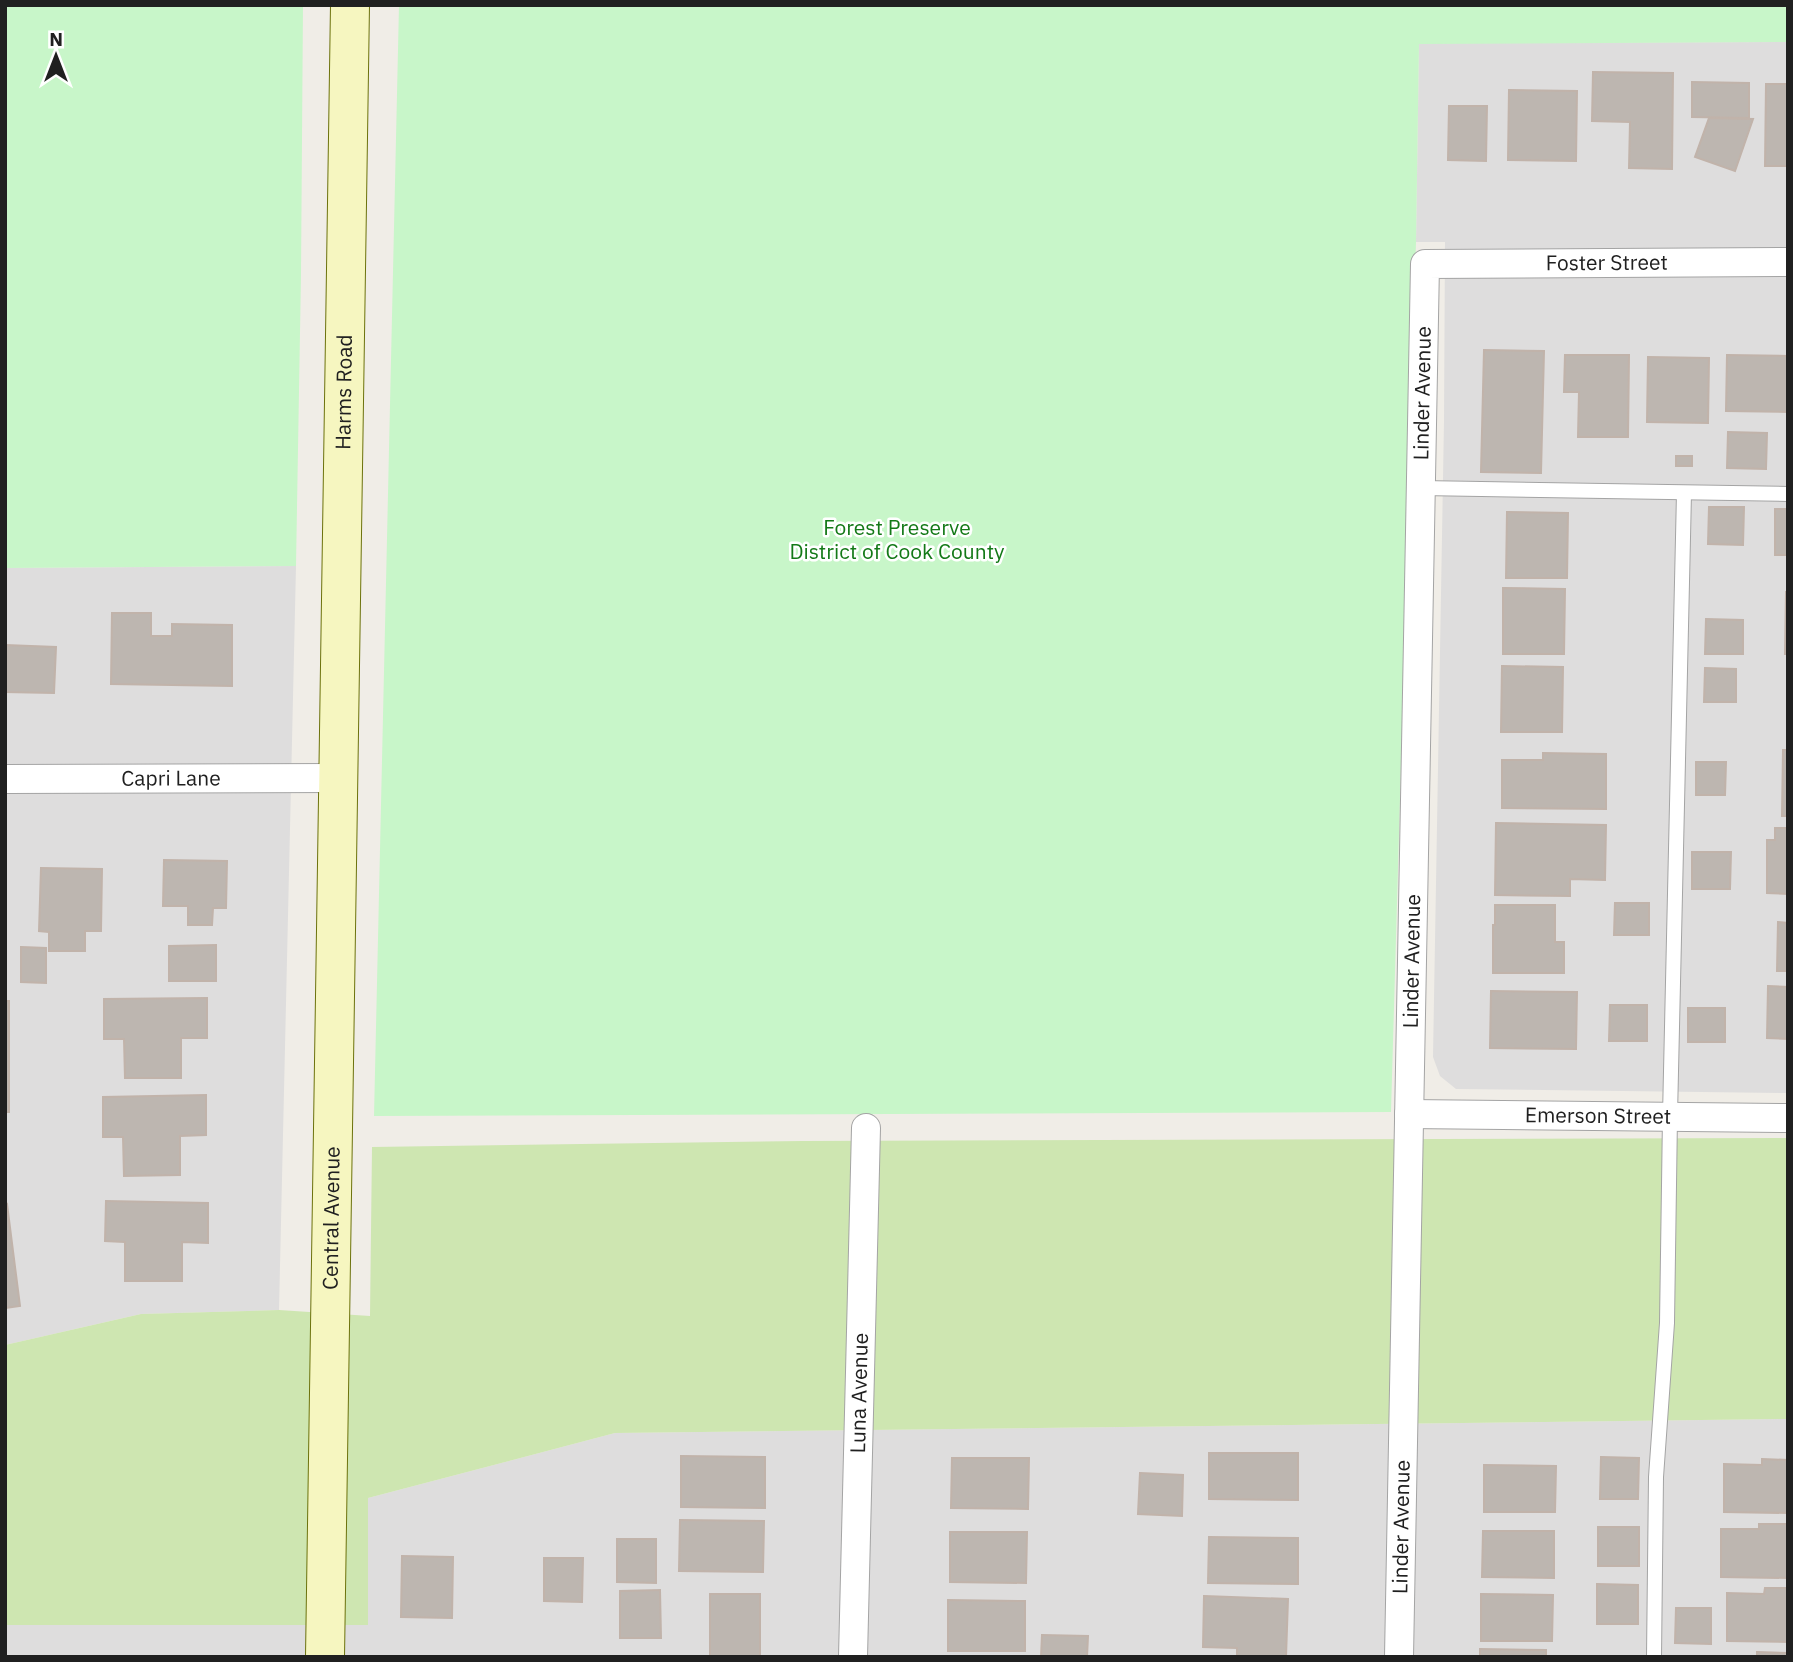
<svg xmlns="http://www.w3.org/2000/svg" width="1793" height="1662" font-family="'IBM Plex Sans',sans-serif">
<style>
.residential{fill:#dedddd}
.grass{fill:#cee6b1}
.park{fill:#c8f6c9}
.building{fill:#bdb6b0;stroke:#c1b3aa;stroke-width:2}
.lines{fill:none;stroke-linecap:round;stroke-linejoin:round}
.lane-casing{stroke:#a4a4a4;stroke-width:16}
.street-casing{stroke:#a4a4a4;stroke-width:30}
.secondary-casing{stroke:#6c720c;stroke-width:40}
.lane{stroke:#fff;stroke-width:14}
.street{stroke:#fff;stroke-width:28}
.secondary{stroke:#f6f6c0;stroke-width:38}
.labels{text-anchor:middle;stroke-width:5;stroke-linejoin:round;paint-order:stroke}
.street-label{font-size:21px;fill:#202020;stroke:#fff}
.park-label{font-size:21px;fill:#137917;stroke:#fff}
</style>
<rect width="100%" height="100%" fill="#f0ede7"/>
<g class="residential">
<polygon points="1788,42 1788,1093 1456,1089 1440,1076 1433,1057 1444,421 1445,242 1416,242 1419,43"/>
<polygon points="296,566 279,1310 141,1314 5,1345 5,568"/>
<polygon points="1788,1419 1788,1657 5,1657 5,1625 368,1625 368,1498 615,1433"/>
</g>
<polygon class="grass" points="1788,1138 1788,1419 615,1433 368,1498 368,1625 5,1625 5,1345 141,1314 279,1310 370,1316 372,1147 803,1141"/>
<g class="park">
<polygon points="5,5 303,5 301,275 296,566 5,568"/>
<polygon points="399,5 1788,5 1788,42 1419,44 1416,242 1391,1112 374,1116"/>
</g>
<g class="building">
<polygon points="1593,72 1673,73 1672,169 1629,168 1630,122 1592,121"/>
<polygon points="1692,82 1749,83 1749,118 1692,117"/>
<polygon points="1766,84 1788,84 1788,166 1765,166"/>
<polygon points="1509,90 1577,91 1576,161 1508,160"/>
<polygon points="1449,106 1487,106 1486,161 1448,160"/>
<polygon points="1709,118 1753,119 1735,171 1695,157"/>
<polygon points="1484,350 1544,351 1541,473 1481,472"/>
<polygon points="1565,355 1629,355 1628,437 1578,437 1579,392 1564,392"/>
<polygon points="1727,355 1788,356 1788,412 1726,411"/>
<polygon points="1648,357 1709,358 1708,423 1647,422"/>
<polygon points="1728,432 1767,433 1766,469 1727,468"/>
<rect x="1676" y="456" width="16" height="10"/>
<polygon points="1709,507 1744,507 1743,545 1708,544"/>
<rect x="1775" y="509" width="13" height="46"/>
<polygon points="1507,512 1568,513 1567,578 1506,578"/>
<polygon points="1503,588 1565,589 1564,654 1503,654"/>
<polygon points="1786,592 1788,592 1788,654 1785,654"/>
<polygon points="112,613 151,613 151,636 172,636 172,624 232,625 232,686 111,684"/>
<polygon points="1706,619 1743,620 1743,654 1705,654"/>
<polygon points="5,645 56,647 54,693 5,692"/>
<polygon points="1502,666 1563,667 1562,732 1501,732"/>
<polygon points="1705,668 1736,669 1736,702 1704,702"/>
<polygon points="1783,750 1788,750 1788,816 1782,816"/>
<polygon points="1543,753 1606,754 1606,809 1502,808 1502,760 1543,760"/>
<polygon points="1696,762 1726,762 1725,795 1696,795"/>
<polygon points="1496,823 1606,825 1605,880 1570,879 1570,896 1495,895"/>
<polygon points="1775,828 1788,828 1788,894 1767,893 1767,840 1775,840"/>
<polygon points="1692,852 1731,852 1730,889 1692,889"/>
<polygon points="164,860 227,861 226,908 213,908 212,925 188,925 188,906 163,906"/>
<polygon points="41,868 102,869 101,931 85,931 85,951 49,951 49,932 39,931"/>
<polygon points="1615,903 1649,903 1649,935 1614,935"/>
<polygon points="1495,905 1555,905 1555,942 1564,942 1564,973 1493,973 1493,925 1495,925"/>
<polygon points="1778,922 1788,923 1788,971 1777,971"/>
<polygon points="216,945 216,981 169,981 169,946"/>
<polygon points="21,947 46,948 46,983 21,982"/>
<polygon points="1768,986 1788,987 1788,1039 1767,1038"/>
<polygon points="1491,991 1577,992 1576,1049 1490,1048"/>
<polygon points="207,998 207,1038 181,1038 181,1078 125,1078 124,1039 104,1039 104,999"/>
<rect x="5" y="1001" width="4" height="111"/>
<polygon points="1610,1005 1647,1005 1647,1041 1609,1041"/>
<rect x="1688" y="1008" width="37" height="34"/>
<polygon points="206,1095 206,1135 180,1136 180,1175 124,1176 123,1137 103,1137 103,1097"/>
<polygon points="106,1201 208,1203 208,1243 182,1242 182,1281 125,1281 125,1242 105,1241"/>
<polygon points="7,1204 20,1306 5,1308 5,1205"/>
<polygon points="1209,1453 1298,1453 1298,1500 1209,1499"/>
<polygon points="681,1456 765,1457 765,1508 681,1507"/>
<polygon points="1601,1457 1639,1458 1638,1499 1600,1499"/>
<polygon points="952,1458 1029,1458 1028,1509 951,1508"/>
<polygon points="1762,1459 1788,1460 1788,1513 1724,1512 1724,1464 1762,1465"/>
<polygon points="1484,1465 1556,1466 1555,1512 1484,1512"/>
<polygon points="1140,1473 1183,1475 1182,1516 1138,1514"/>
<polygon points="680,1520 764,1521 763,1572 679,1571"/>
<polygon points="1759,1524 1788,1524 1788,1578 1721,1577 1721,1529 1759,1529"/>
<rect x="1598" y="1527" width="41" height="39"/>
<polygon points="1483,1531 1554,1531 1554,1578 1482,1577"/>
<polygon points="950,1532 1027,1532 1026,1583 950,1582"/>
<polygon points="1209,1537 1298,1538 1298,1584 1208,1583"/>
<polygon points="617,1539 656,1539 656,1583 617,1582"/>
<polygon points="402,1556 453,1557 452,1618 401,1617"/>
<polygon points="544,1558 583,1558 582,1602 544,1601"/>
<polygon points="1597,1584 1638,1585 1638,1624 1597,1624"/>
<polygon points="1765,1588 1788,1588 1788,1642 1727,1641 1727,1593 1764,1594"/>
<polygon points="660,1590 661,1638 620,1638 620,1591"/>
<rect x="710" y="1594" width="50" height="63"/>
<polygon points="1481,1594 1553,1595 1552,1641 1481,1641"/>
<polygon points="1204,1596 1288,1599 1286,1657 1237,1657 1237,1648 1203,1647"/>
<polygon points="948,1600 1025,1601 1025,1651 948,1651"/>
<polygon points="1676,1608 1711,1608 1711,1644 1675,1643"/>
<polygon points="1042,1635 1088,1636 1087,1657 1041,1657"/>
<polygon points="1480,1649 1546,1650 1546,1657 1480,1657"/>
<polygon points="1757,1652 1788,1653 1788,1657 1757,1657"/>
</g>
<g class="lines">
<g class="lane-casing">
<g id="lane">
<polyline points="1421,488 1788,494"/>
<polyline points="1654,1657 1656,1477 1667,1323 1670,1116 1684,493"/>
</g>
</g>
<g class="street-casing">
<g id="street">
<path id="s1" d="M5 779 338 778"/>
<path id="s2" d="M1409 1114 1788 1118"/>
<path id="s3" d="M853 1657 866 1128"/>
<path id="s4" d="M1399 1657 1425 264 1788 262"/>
</g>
</g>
<g class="secondary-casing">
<g id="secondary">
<path id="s5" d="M325 1657 350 5"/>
</g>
</g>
<use href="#lane" class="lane"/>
<use href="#street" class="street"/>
<use href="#secondary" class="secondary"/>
</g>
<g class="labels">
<g class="street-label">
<text dy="7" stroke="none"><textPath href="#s4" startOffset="1575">Foster Street</textPath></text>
<text dy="7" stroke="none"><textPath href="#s5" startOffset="1265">Harms Road</textPath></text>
<text dy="7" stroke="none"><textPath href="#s4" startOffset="1264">Linder Avenue</textPath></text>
<text dy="7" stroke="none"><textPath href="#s1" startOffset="166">Capri Lane</textPath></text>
<text dy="7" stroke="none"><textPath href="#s4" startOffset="696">Linder Avenue</textPath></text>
<text dy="7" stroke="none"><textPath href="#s2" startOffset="189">Emerson Street</textPath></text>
<text dy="7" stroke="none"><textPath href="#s5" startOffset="439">Central Avenue</textPath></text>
<text dy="7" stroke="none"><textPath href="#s3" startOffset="264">Luna Avenue</textPath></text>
<text dy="7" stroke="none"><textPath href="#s4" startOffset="130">Linder Avenue</textPath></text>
</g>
<g class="park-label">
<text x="897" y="535">Forest Preserve<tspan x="897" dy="24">District of Cook County</tspan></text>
</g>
</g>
<rect width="1793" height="1662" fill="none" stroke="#202020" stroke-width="14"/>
<g transform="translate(56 56)" stroke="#ffffff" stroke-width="5" paint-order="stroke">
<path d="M0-5L12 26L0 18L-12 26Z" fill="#202020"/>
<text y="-10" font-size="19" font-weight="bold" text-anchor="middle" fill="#202020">N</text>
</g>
</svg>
